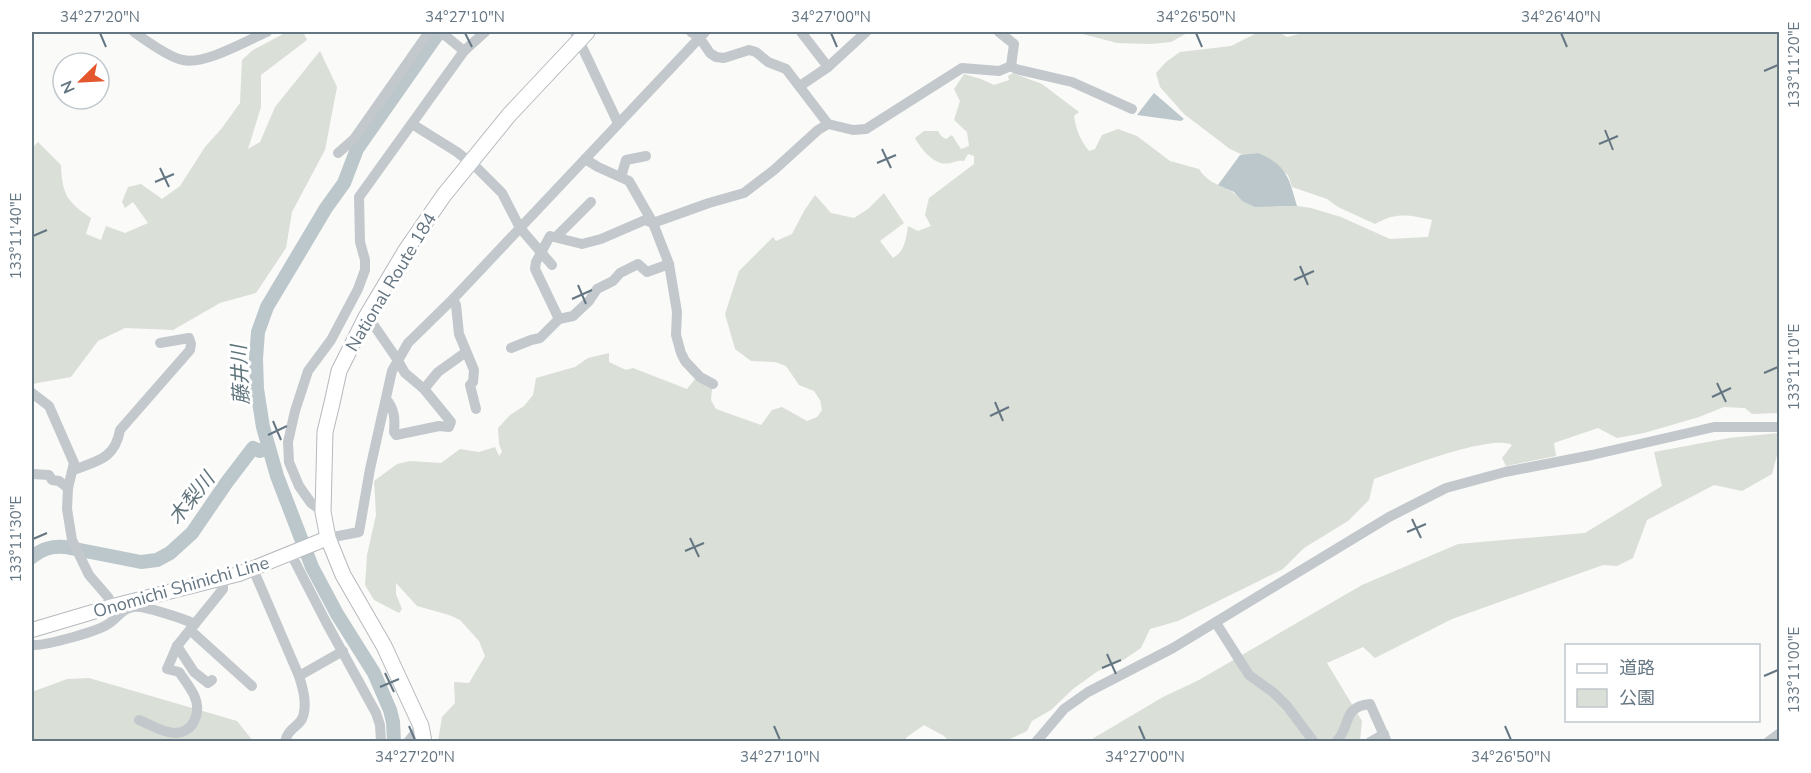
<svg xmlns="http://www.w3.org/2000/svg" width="1811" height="773" font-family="'Nunito Sans','Noto Sans JP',sans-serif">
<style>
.green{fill:#dadfd7}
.water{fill:#bbc7cb}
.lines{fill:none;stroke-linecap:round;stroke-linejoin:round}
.river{stroke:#bbc7cb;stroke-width:14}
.major-casing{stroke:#b5babe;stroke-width:16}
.highway-casing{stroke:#b4b9bd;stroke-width:17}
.minor{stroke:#c3c8cc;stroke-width:10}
.major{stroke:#fff;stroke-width:14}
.highway{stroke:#fff;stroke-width:15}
.ticks{fill:none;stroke:#657683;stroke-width:2}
.labels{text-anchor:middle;stroke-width:6;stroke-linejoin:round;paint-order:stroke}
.street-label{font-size:18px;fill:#657683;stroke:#fff}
.water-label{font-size:20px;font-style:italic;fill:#60757c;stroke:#fff}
.neatline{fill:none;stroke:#657683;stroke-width:2}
.ticks-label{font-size:15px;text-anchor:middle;fill:#657683}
</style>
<rect width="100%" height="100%" fill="#fafaf8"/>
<g class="green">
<path d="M287 32H303L307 40 261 75V107L248 149 260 142 275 107 320 51 337 87 325 150 292 212 286 248 256 293 220 303 173 330 125 328 98 341 71 377 32 384V148L38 142 61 165C62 194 67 202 91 218L86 234 101 240 106 226 125 233 148 223 133 202 125 208 122 202 128 187 141 184 162 199 180 186 205 147 222 128 240 103 242 60 253 50Z"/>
<polygon points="1075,32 1189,32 1171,42 1151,44 1117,43"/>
<path d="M1259 32H1279L1287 37 1307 32H1779V413L1752 414 1745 408 1724 407 1699 417 1644 433 1617 438 1598 428 1554 443 1556 456 1506 466 1502 458 1512 445C1493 433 1397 470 1374 479L1369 500 1348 521 1304 548 1283 569 1178 621 1150 629 1141 648 1125 659 1098 671 1073 689 1051 710 1032 721 1027 731 1006 741H949L944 736 924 725 907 737 904 742 438 741 442 717 455 703 454 682 469 683 485 656 479 641 460 620 449 615 417 606 396 583V594L402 609 399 613 374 600 365 585 367 555 376 515 374 481 397 464 410 461 441 463 460 449 479 452 495 447 499 456 502 452 499 444 498 428 510 415 524 406 533 395 536 378 575 367 588 358 609 353V362L626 370 633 368 687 389 695 379 712 389 711 400 716 409 761 425 772 410 782 407 807 421 817 417 822 410 820 400 814 391 799 385 786 366 775 362 751 361 735 349 725 314 739 271 773 237 776 241 792 234 804 211 815 195 831 213 854 218 868 209 884 193 904 223 880 241 893 258C905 251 906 239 908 226L918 231 931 226 925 215 929 198 974 164V156L968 154 964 161C957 160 956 162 950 163 935 167 921 149 915 138L924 131H938L941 136 946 139 952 135 961 149 969 146 967 132 954 120 960 101 954 89 964 74 981 79 994 85 1009 80 1008 76 1013 73 1042 84 1079 112 1074 116C1076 129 1080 140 1089 151L1095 149 1102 135 1118 129 1137 136 1170 161 1199 169C1212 189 1228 183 1242 201L1275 207 1297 206 1311 208 1341 217 1390 239 1428 237 1432 220C1408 215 1397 212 1375 224L1338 207 1327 199 1292 187 1288 175 1258 153 1243 155 1230 149 1184 114 1160 87 1156 73 1166 62 1180 52 1231 46Z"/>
<polygon points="1779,433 1779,448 1772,474 1742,491 1714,485 1647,520 1633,558 1617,566 1603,565 1452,619 1375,658 1363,647 1327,663 1362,721 1360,741 1087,742 1163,697 1199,680 1362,585 1458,544 1585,533 1662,486 1654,452 1729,438"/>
<polygon points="89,678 237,721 253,741 32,742 32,692 67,679"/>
</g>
<g class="water">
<polygon points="1154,93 1184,119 1181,121 1137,115"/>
<path d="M1258 153C1287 165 1289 178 1297 206L1255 207 1242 201 1234 192 1218 185 1240 155Z"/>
</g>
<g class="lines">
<g class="river">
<path d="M32 557C42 549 51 546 65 547L141 562 157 560 170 553 192 533 227 482 253 448 260 451 268 448"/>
<polyline points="394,742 393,722 390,710 374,673 337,614 312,567 277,476 263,427 257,389 256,359 258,332 267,307 326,208 344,183 357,149 437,35 443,32"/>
</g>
<g class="major-casing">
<polyline id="major" points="32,630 113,606 239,574 328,538"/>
</g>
<g class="highway-casing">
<polyline id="highway" points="424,742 421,726 384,646 343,575 328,538 323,512 325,432 332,403 339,371 366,317 406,250 444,195 509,115 587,32"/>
</g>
<g class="minor">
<path d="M134 32C145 40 170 58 183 60 205 65 246 41 267 32"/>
<polyline points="441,32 464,51"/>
<polyline points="575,32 618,123"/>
<polyline points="691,32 699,37 710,53 716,57 724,58 749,50 756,52 768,62 786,69 828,124"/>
<polyline points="801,32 828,67"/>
<polyline points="999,32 1014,44 1011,66 1016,69 1072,82 1132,109"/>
<polyline points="800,86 828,67 866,32"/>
<polyline points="412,124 457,152 476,167 502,193 520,228 552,265"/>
<polyline points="338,153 354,139 429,32"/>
<polyline points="585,159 598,167 629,181 653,223 669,264 677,312 676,335 681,353 685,361 700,377 713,384"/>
<polyline points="621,177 626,160 646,156"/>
<polyline points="556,237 591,202"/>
<polyline points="453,299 456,305 459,334 474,370 473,382 470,385 476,409"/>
<path d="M366 317 373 324 397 359 405 373 424 389 451 422 449 427 439 426 396 435 394 432C395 420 395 409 386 399"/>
<polyline points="559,319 535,269 536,262 550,236 582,244 601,239 645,220 653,223 709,203 744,193 774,170 818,130 828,124 853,130 866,129 962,68 999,71 1011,66"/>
<polyline points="511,348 531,340 540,338 559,319 573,316 589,301 597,289 613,281 620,273 638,264 647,272 669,264"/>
<polyline points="424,389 438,372 466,352"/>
<polyline points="32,393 49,406 74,463 68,488 67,509 72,540 89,575 108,597 113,606"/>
<path d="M73 470C97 461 115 459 120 430L190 350 191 344 189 338 160 343"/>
<polyline points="32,474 49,475 52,480 59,481 68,488"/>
<polyline points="323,512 311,503 299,486 289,462 288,442 295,411 308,371 331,340 358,289 365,270 365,260 360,242 359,197 464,51 485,32"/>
<polyline points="328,538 359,532 370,469 392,371 408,343 453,299 705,32"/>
<polyline points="291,554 326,622 376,713 380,725 381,742"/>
<polyline points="253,569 299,676"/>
<polyline points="1216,623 1249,675 1274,693 1287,706 1314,742"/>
<polyline points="190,630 252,686"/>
<path d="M32 645C45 646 101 631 111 622 119 616 122 609 133 607 143 605 184 619 195 624"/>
<polyline points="177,646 194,672 208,683 212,680"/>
<path d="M139 720C149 724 163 733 174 733 194 733 202 712 194 695 190 687 184 679 179 672L167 669 177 646 223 589V578"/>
<path d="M285 742C288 728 297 728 302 719 308 705 303 689 299 676L343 651"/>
<polyline points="408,742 421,726"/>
<polyline points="1036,742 1064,709 1088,692 1173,648 1389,517 1446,488 1505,472 1592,455 1714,427 1780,427"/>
<path d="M1336 742C1352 726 1341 707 1370 704L1387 742"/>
<polyline points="1370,742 1384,734"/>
<polyline points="1768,742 1780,733"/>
</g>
<use href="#major" class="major"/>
<use href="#highway" class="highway"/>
</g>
<path class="ticks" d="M100 33 106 47M465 33 472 47M831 33 837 47M1196 33 1202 47M1561 33 1567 47M1764 71 1778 65M1605 130 1613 150M1599 144 1618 136M882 149 891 168M877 163 896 155M160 168 169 187M155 182 174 174M33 236 47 230M1300 266 1308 285M1294 280 1314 271M578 285 586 304M572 299 592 290M1764 373 1778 367M1717 383 1726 402M1712 397 1731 388M995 402 1003 421M990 416 1009 407M273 421 281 440M268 435 287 426M1412 519 1421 538M1407 532 1426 524M690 538 699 557M33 539 47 533M685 551 704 543M1107 654 1116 674M1102 668 1121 660M385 673 394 692M1764 676 1778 670M380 687 399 679M409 726 415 740M774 726 780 740M1139 726 1145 740M1505 726 1511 740"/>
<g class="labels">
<g class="street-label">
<text transform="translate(391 282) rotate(-59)" y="6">National Route 184</text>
<text transform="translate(181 587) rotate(-16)" y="6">Onomichi Shinichi Line</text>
</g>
<g class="water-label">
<text transform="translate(240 375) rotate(-93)" y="7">藤井川</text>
<text transform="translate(191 498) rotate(-51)" y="7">木梨川</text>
</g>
</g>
<rect width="1811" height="773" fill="none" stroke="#ffffff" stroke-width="66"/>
<rect x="1565" y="644" width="195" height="78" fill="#ffffff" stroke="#c1c8cd" stroke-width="1.5"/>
<rect x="1577" y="664" width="30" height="9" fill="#ffffff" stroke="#c1c8cd" stroke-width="1.5"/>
<text x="1619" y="674" font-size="18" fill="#657683">道路</text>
<rect x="1577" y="689" width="30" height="18" fill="#dadfd7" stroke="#c1c8cd" stroke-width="1.5"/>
<text x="1619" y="704" font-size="18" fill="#657683">公園</text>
<g transform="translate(81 81) rotate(246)"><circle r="28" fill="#ffffff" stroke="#c1c8cd" stroke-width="1.5"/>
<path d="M0-4.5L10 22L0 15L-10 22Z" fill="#e4572e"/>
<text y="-9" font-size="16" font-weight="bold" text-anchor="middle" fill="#657683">N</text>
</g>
<rect x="33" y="33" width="1745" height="707" class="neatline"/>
<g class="ticks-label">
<text x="100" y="22">34°27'20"N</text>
<text x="465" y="22">34°27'10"N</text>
<text x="831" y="22">34°27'00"N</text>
<text x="1196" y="22">34°26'50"N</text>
<text x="1561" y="22">34°26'40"N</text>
<text transform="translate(1794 65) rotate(-90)" y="5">133°11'20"E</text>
<text transform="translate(16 236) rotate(-90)" y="5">133°11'40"E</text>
<text transform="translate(1794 367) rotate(-90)" y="5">133°11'10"E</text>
<text transform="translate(16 539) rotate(-90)" y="5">133°11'30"E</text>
<text transform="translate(1794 670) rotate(-90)" y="5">133°11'00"E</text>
<text x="415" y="762">34°27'20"N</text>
<text x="780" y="762">34°27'10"N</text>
<text x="1145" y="762">34°27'00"N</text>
<text x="1511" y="762">34°26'50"N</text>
</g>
</svg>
